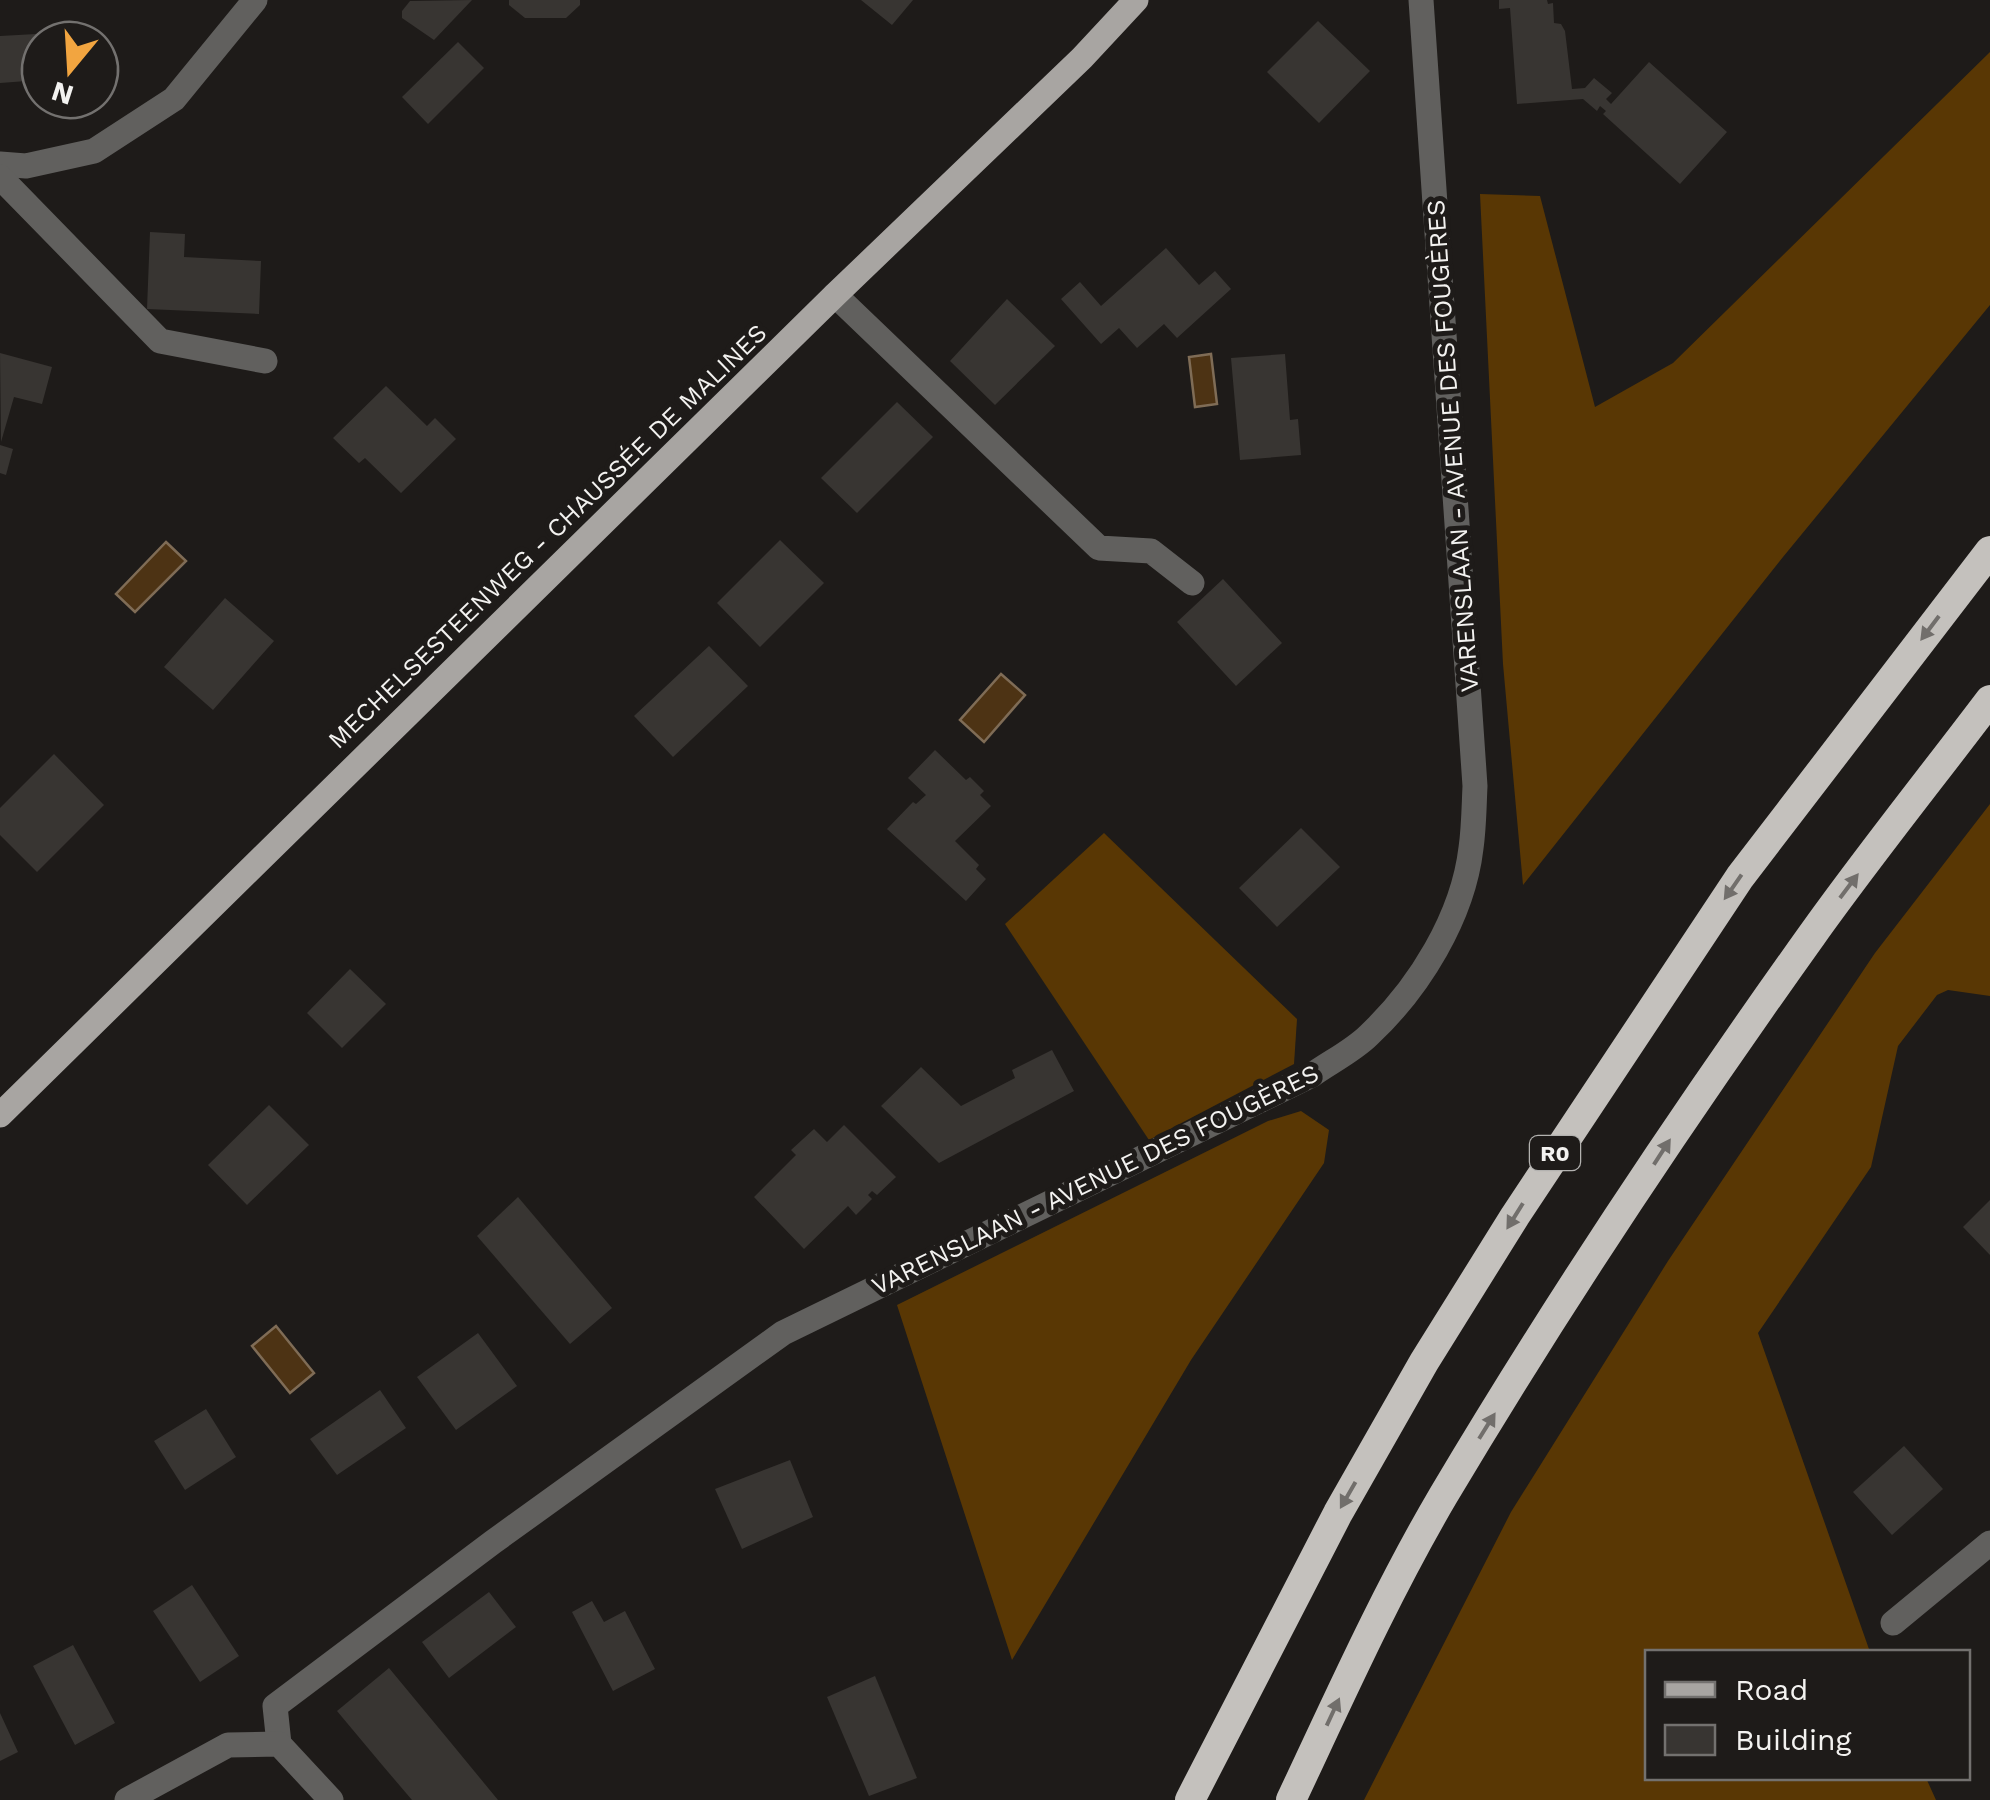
<svg xmlns="http://www.w3.org/2000/svg" width="1990" height="1800" font-family="'Work Sans',sans-serif">
<style>
.forest{fill:#593704}
.water{fill:#4d3314;stroke:#7f6c56;stroke-width:2.5}
.building{fill:#383532}
.lines{fill:none;stroke-linecap:round;stroke-linejoin:round}
.minor{stroke:#61605e;stroke-width:25}
.major{stroke:#a8a5a2;stroke-width:25}
.highway{stroke:#c4c1bd;stroke-width:30}
.oneway{fill:#716e6b}
.labels{text-anchor:middle;stroke-width:10;stroke-linejoin:round;paint-order:stroke}
.shield{fill:#1e1b19;stroke:#b3b2b0;stroke-width:2.5}
.shield-label{font-size:22px;font-weight:bold;fill:#f3f2f0}
.street-label{font-size:25px;fill:#f3f2f0;stroke:#1e1b19}
</style>
<rect width="100%" height="100%" fill="#1e1b19"/>
<g class="forest">
<polygon points="1990,52 1990,305 1783,557 1523,885 1503,664 1480,194 1540,196 1595,407 1673,363"/>
<polygon points="1990,804 1990,996 1948,990 1937,995 1898,1046 1871,1167 1758,1333 1870,1652 1648,1652 1648,1778 1926,1778 1936,1800 1364,1800 1511,1512 1668,1261 1875,953"/>
<polygon points="1104,833 1297,1019 1294,1064 1149,1140 1005,924"/>
<polygon points="1301,1111 1329,1130 1324,1163 1191,1360 1012,1660 897,1305 1268,1121"/>
</g>
<g class="water">
<polygon points="1211,354 1217,404 1195,407 1189,357"/>
<polygon points="166,542 186,561 135,612 116,594"/>
<polygon points="1001,674 1025,695 984,742 960,720"/>
<polygon points="276,1326 314,1373 290,1393 252,1346"/>
</g>
<g class="building">
<polygon points="472,0 434,40 402,18 402,11 410,1"/>
<polygon points="509,0 580,0 580,5 566,18 525,18 509,5"/>
<polygon points="861,0 913,0 892,25"/>
<polygon points="1499,0 1547,0 1548,4 1553,3 1554,23 1561,24 1565,31 1572,89 1585,88 1594,78 1612,93 1606,99 1611,104 1649,62 1727,132 1680,184 1603,114 1606,111 1600,106 1597,111 1583,99 1517,104 1510,8 1499,9"/>
<polygon points="1318,21 1370,71 1319,123 1267,72"/>
<polygon points="54,33 54,40 40,40 40,80 0,83 0,36"/>
<polygon points="458,42 484,68 428,124 402,97"/>
<polygon points="150,232 185,234 184,257 261,261 259,314 147,309"/>
<polygon points="1166,248 1199,285 1215,271 1231,289 1177,338 1164,324 1137,348 1119,328 1101,344 1061,299 1080,282 1101,306"/>
<polygon points="1007,299 1055,346 995,405 950,361"/>
<polygon points="0,353 52,367 42,404 14,397 1,442"/>
<polygon points="1285,354 1290,420 1298,419 1301,455 1240,460 1231,358"/>
<polygon points="386,386 427,426 435,418 456,439 401,493 365,458 359,463 333,438"/>
<polygon points="897,402 933,437 857,513 821,478"/>
<polygon points="0,445 13,449 6,475 0,473"/>
<polygon points="780,540 824,583 760,647 717,603"/>
<polygon points="1223,579 1282,643 1236,686 1177,622"/>
<polygon points="225,598 274,641 213,710 164,667"/>
<polygon points="709,646 748,686 673,757 634,716"/>
<polygon points="935,750 966,780 970,777 984,791 980,795 991,806 955,841 979,865 976,869 986,879 966,901 887,829 913,802 916,804 926,795 908,778"/>
<polygon points="54,754 104,805 37,872 0,835 0,808"/>
<polygon points="1301,828 1340,867 1277,927 1239,888"/>
<polygon points="350,969 386,1004 342,1048 307,1013"/>
<polygon points="1052,1050 1074,1091 939,1163 881,1106 921,1067 961,1106 1015,1078 1012,1070"/>
<polygon points="269,1105 309,1145 247,1205 208,1165"/>
<polygon points="844,1125 896,1177 877,1195 872,1191 868,1195 872,1199 856,1215 848,1206 804,1249 754,1197 796,1155 791,1150 814,1129 827,1142"/>
<polygon points="518,1197 612,1308 570,1344 477,1236"/>
<polygon points="1990,1200 1990,1255 1963,1227"/>
<polygon points="478,1333 517,1386 456,1430 417,1377"/>
<polygon points="380,1390 406,1428 337,1475 310,1439"/>
<polygon points="206,1409 236,1457 185,1490 154,1441"/>
<polygon points="1904,1446 1943,1489 1892,1535 1853,1492"/>
<polygon points="790,1460 813,1517 742,1549 715,1489"/>
<polygon points="192,1585 239,1656 200,1682 153,1611"/>
<polygon points="489,1592 516,1627 449,1678 422,1642"/>
<polygon points="592,1601 604,1622 625,1611 655,1669 613,1691 572,1612"/>
<polygon points="73,1645 115,1723 75,1745 33,1666"/>
<polygon points="389,1668 447,1738 498,1800 412,1800 383,1766 337,1711"/>
<polygon points="875,1676 917,1778 869,1796 827,1697"/>
<polygon points="0,1713 18,1752 0,1761"/>
</g>
<g class="lines">
<g class="minor">
<polyline points="0,164 26,166 94,151 174,99 255,0"/>
<polyline points="0,177 160,341 265,361"/>
<polyline points="835,295 1099,548 1151,551 1192,583"/>
<polyline points="1893,1623 1990,1543"/>
<path d="M279 1744 275 1706 493 1542 783 1333 1312 1075C1330 1062 1353 1051 1369 1035 1419 988 1463 917 1471 848 1474 827 1474 806 1475 786L1421 0"/>
<polyline points="127,1800 228,1745 279,1744 331,1800"/>
</g>
<polyline class="major" points="0,1115 835,295 1082,58 1136,0"/>
<g class="highway">
<polyline points="1190,1800 1338,1513 1424,1362 1515,1216 1740,877 1990,551"/>
<path d="M1291 1800C1339 1698 1386 1593 1443 1496 1557 1304 1682 1117 1812 935 1869 855 1931 778 1990 700"/>
</g>
</g>
<defs><path id="oneway-solid" d="M-6-.8H1V-3.2L6.5 0L1 3.2V.8H-6Z" transform="scale(2.5)"/></defs>
<g class="oneway">
<use href="#oneway-solid" transform="translate(1930 628) rotate(127)"/>
<use href="#oneway-solid" transform="translate(1849 886) rotate(-53)"/>
<use href="#oneway-solid" transform="translate(1733 887) rotate(125)"/>
<use href="#oneway-solid" transform="translate(1662 1152) rotate(-57)"/>
<use href="#oneway-solid" transform="translate(1515 1216) rotate(122)"/>
<use href="#oneway-solid" transform="translate(1487 1426) rotate(-58)"/>
<use href="#oneway-solid" transform="translate(1348 1495) rotate(120)"/>
<use href="#oneway-solid" transform="translate(1333 1712) rotate(-65)"/>
</g>
<g class="labels">
<rect class="shield" x="1530" y="1136" width="50" height="34" rx="8"/>
<g class="shield-label">
<text x="1555" y="1161">R0</text>
</g>
<g class="street-label">
<text transform="translate(1452 446) rotate(-94)" y="9">VARENSLAAN - AVENUE DES FOUGÈRES</text>
<text transform="translate(547 536) rotate(-44)" y="9">MECHELSESTEENWEG - CHAUSSÉE DE MALINES</text>
<text transform="translate(1095 1179) rotate(-26)" y="9">VARENSLAAN - AVENUE DES FOUGÈRES</text>
</g>
</g>
<rect x="1645" y="1650" width="325" height="130" fill="#1e1b19" stroke="#73716f" stroke-width="2.5"/>
<rect x="1665" y="1682" width="50" height="15" fill="#a8a5a2" stroke="#73716f" stroke-width="2.5"/>
<text x="1735" y="1700" font-size="30" fill="#f3f2f0">Road</text>
<rect x="1665" y="1725" width="50" height="30" fill="#383532" stroke="#73716f" stroke-width="2.5"/>
<text x="1735" y="1750" font-size="30" fill="#f3f2f0">Building</text>
<g transform="translate(70 70) rotate(198)"><circle r="48" fill="#1e1b19" stroke="#73716f" stroke-width="2.5"/>
<path d="M0-8L18 38L0 25L-18 38Z" fill="#f2a540"/>
<text y="-15" font-size="28" font-weight="bold" text-anchor="middle" fill="#f3f2f0">N</text>
</g>
</svg>
